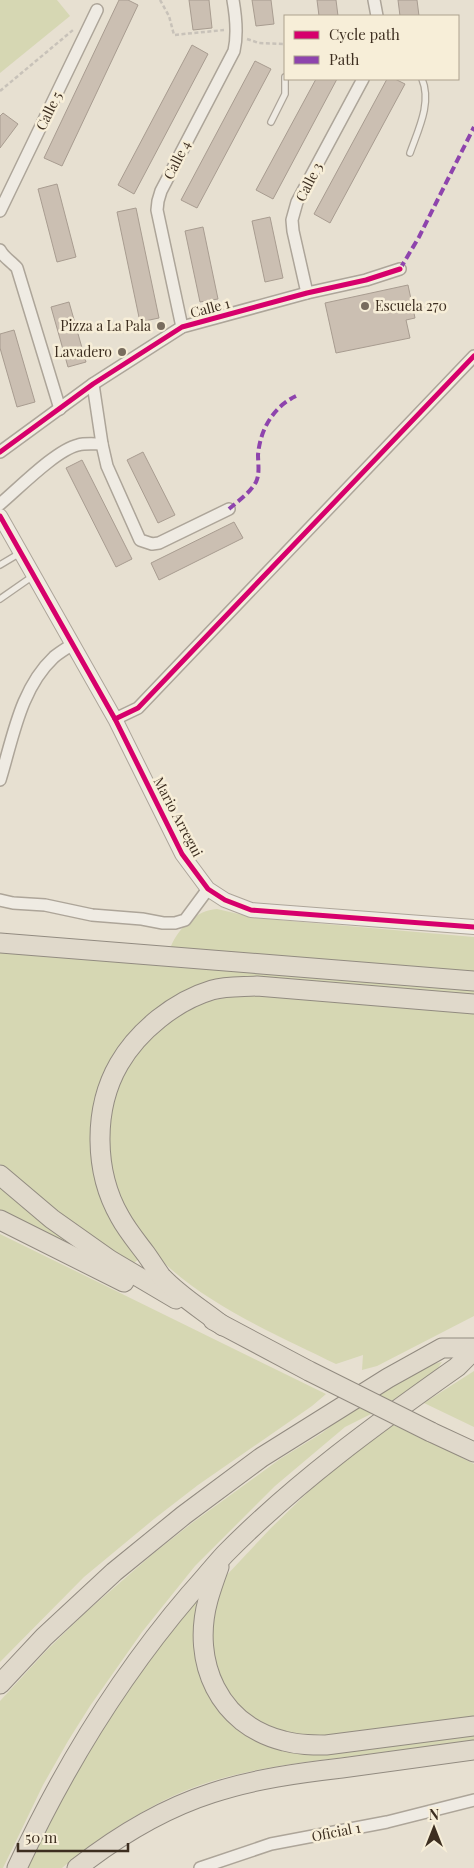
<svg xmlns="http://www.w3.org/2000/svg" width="474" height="1868" font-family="'Playfair Display',serif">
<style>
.green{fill:#d6d7b3}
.building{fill:#cbbfb2;stroke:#a89c90}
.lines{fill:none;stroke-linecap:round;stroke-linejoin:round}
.service-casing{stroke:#ada599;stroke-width:8}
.minor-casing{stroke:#ada599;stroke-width:14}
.tertiary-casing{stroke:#ada599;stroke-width:16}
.trunk-casing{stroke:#928b80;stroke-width:21}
.path{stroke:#c8c2b9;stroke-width:2.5;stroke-dasharray:4 2.5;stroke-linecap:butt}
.service{stroke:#efebe3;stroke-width:5.5}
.minor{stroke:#efebe3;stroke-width:11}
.tertiary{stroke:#efebe3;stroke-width:14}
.trunk{stroke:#e0d9cb;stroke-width:19}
.trunk-bridge-casing{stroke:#928b80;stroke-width:21;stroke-linecap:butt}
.trunk-bridge{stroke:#e0d9cb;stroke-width:19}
.quiet{stroke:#8e44ad;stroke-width:4;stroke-dasharray:8 4;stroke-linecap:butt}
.cycleway-casing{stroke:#f7eed8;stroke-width:8}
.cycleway{stroke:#d6006c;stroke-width:5}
.poi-dot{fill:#786c5e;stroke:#f7eed8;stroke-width:2}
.labels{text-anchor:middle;stroke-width:5;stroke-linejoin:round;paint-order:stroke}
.street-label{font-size:14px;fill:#3d2e20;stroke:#f7eed8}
.poi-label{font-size:14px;fill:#3d2e20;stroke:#f7eed8;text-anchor:end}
</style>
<rect width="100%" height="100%" fill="#e7e0d1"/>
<g class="green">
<polygon points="0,0 57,0 70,16 0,73"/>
<path d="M217 909 256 918 474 937V974L173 949 171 946C179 928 196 910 217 909Z"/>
<path d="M0 949 474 990V996L258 980 147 1018 92 1144 141 1257 134 1263C86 1234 43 1200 0 1164Z"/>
<path d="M249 994 474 1014V1316L377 1366 362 1370 363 1355 336 1364C273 1333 189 1298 145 1242 119 1209 102 1151 111 1110 121 1069 149 1028 187 1010 206 1000 228 997 249 994Z"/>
<polygon points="0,1182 126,1272 0,1214"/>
<polygon points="0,1234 326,1394 312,1406 198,1485 154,1519 84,1577 0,1662"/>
<polygon points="442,1362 433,1375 371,1414 345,1427 275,1486 195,1566 142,1632 90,1706 68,1741 43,1785 3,1868 0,1868 0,1701 47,1650 85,1613 154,1553 192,1523 280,1459 322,1433 355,1407 422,1366"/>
<polygon points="474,1371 474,1427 424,1403"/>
<polygon points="388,1423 418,1435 474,1464 474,1719 368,1732 301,1738 249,1719 219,1684 207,1626 224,1578 271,1528 338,1463"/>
<path d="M195 1599 197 1600 194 1626V1648L198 1669 205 1687 259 1741 474 1734V1741C431 1746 389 1751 346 1757 288 1764 227 1771 173 1796 133 1815 96 1839 62 1868H25L75 1769 120 1698Z"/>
</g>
<g class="building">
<polygon points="119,0 128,0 138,5 62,166 44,158"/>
<polygon points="189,0 209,0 212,28 193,30"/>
<polygon points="252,0 271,0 274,24 256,26"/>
<polygon points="317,0 336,0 338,16 319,16"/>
<polygon points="398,0 417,0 419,16 400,16"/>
<polygon points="192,45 208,54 134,194 118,185"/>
<polygon points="255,61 271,69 197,208 181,200"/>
<polygon points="316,79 337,79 273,199 256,190"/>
<polygon points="387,79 395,79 405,84 330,223 314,214"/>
<polygon points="3,113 18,124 0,148 0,116"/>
<polygon points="57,184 76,257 57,262 38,189"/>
<polygon points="136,208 159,318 140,322 117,212"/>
<polygon points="270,217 283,278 265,282 252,221"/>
<polygon points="203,227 218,299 200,302 185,231"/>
<polygon points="408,285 415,318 406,320 410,338 336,353 325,303"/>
<polygon points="69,302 86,362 68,367 51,307"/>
<polygon points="14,330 35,402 17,407 0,348 0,334"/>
<polygon points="143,452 175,515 158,523 127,460"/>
<polygon points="82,460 132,559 116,567 66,468"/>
<polygon points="234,522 243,538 159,580 151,563"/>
</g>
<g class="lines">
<g class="service-casing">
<g id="service">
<polyline points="271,122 285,94 285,77"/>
<path d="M410 153C418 130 432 103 422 79"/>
<polyline points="0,565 20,553"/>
<polyline points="0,599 33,576"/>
</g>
</g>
<g class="minor-casing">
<g id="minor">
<polyline points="374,0 377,16"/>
<polyline points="0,211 97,10"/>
<path d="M0 250C3 257 12 262 17 268L60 409"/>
<polyline points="307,293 293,231 292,220 297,202 363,79"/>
<path d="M182 327 157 210 158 201 161 191 234 51C238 34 236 17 233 0"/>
<polyline points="93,384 102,444 107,466 140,540 152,544 159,543 229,509"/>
<polyline points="0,452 93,384 182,327 307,293 366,280 400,269"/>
<path d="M0 504C18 489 56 450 78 445 85 443 94 444 102 444"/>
<polyline points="115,719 138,708 474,356"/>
<path d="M0 780C13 738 20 689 54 657 60 652 67 648 73 644"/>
<polyline points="0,900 13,903 45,905 92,915 142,919 163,923 175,923 185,920 208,889"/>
<polyline points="200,1868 271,1844 387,1822 474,1800"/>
</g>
</g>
<g class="tertiary-casing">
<polyline id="tertiary" points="0,516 115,719 182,854 208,889 225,900 251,910 474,927"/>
</g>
<g class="trunk-casing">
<g id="trunk">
<polyline points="0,943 474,981"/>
<polyline points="0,1175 52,1219 110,1260 176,1299"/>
<polyline points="0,1220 124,1282"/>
<polyline points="213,1320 309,1371"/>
<path d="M223 1326C203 1310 178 1295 161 1276 156 1269 151 1261 146 1254 137 1242 127 1230 120 1217 94 1172 93 1109 119 1064 138 1031 175 1001 212 990 226 986 242 987 257 986L474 1004"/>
<polyline points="431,1432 474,1452"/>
<path d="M219 1567C215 1578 211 1589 208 1600 191 1662 219 1725 284 1741 298 1745 312 1745 326 1745L474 1726"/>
<polyline points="0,1684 44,1637 114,1572 184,1515 262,1457 388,1378 442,1348 474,1348"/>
<path d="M17 1868C63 1769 119 1677 190 1594 202 1581 213 1567 225 1554 295 1483 376 1424 457 1367L474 1350"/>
<path d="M77 1868C118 1836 162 1809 212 1793 254 1779 299 1773 342 1768 386 1762 430 1756 474 1750"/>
</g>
</g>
<g class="path">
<polyline points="160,0 169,16 174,35 224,30"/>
<polyline points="247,39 259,43 285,44"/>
<polyline points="0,91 73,30"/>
</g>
<use href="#service" class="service"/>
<use href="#minor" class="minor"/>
<use href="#tertiary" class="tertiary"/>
<use href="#trunk" class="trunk"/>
<g class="trunk-bridge-casing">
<polyline id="trunk-bridge" points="309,1371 431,1432"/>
</g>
<use href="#trunk-bridge" class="trunk-bridge"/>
<g class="quiet">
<polyline points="400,269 419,237 474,127"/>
<path d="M229 509C238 501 250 493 256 482 260 474 258 463 258 455 260 430 273 407 296 396"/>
</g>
<g class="cycleway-casing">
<g id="cycleway">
<polyline points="0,452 93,384 182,327 307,293 366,280 400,269"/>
<polyline points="0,516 115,719 182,854 208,889 225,900 251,910 474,927"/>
<polyline points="115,719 138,708 474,356"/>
</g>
</g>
<use href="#cycleway" class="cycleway"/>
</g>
<g class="poi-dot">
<circle cx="365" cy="306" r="5"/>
<circle cx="161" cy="326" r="5"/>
<circle cx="122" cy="352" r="5"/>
</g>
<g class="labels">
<g class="street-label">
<text transform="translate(49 111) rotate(-64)" y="5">Calle 5</text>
<text transform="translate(177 160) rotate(-63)" y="5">Calle 4</text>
<text transform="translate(309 182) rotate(-63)" y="5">Calle 3</text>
<text transform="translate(210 308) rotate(-15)" y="5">Calle 1</text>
<text transform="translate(178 817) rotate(62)" y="5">Mario Arregui</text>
<text transform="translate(336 1832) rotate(-11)" y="5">Oficial 1</text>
</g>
<g class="poi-label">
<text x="375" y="311" text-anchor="start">Escuela 270</text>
<text x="151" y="331">Pizza a La Pala</text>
<text x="112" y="357">Lavadero</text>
</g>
</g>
<rect x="284" y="15" width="175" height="65" fill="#f7eed8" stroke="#ada18e"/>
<rect x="294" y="31" width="25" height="8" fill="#d6006c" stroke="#ada18e"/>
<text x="329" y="40" font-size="15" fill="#3d2e20">Cycle path</text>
<rect x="294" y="56" width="25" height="8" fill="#8e44ad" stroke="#ada18e"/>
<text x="329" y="65" font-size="15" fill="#3d2e20">Path</text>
<g transform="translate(434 1828)" stroke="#f7eed8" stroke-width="4" paint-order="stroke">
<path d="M0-4L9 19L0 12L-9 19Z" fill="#3d2e20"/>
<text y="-8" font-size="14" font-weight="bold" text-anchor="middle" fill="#3d2e20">N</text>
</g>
<path d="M18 1843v8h110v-8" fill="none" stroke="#3d2e20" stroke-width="2.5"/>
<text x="25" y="1843" font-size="15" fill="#3d2e20" stroke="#f7eed8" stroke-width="4" paint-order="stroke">50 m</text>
</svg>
